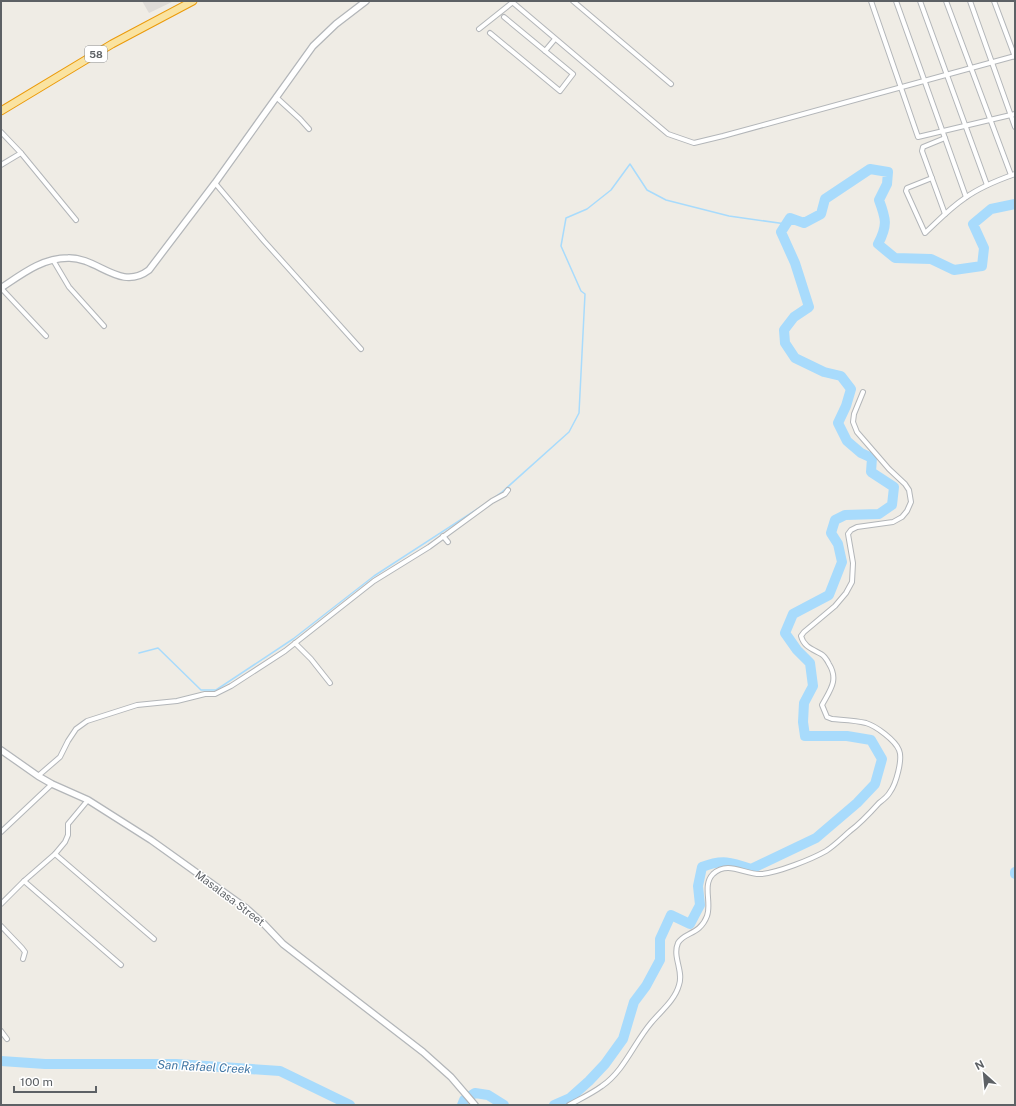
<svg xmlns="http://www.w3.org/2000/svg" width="1016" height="1106" font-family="'Public Sans',sans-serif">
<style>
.industrial{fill:#dedbd7}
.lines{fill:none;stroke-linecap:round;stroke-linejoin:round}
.stream{stroke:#a8dbfc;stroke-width:1.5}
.river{stroke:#a8dbfc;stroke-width:10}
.minor-casing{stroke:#b3b6b9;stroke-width:6}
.tertiary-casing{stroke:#b3b6b9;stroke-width:8}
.trunk-casing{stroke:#eb9a09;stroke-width:9}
.minor{stroke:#fff;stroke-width:4}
.tertiary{stroke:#fff;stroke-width:5.5}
.trunk{stroke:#fae3a0;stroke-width:7}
.labels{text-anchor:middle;stroke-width:3;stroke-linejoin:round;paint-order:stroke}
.shield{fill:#fff;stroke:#8e9093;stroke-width:1}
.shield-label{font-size:10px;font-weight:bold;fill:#5d6165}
.street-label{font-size:11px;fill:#5d6165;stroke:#fff}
.water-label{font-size:12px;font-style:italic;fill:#4277a5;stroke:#fff}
</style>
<rect width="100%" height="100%" fill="#efece5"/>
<polygon class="industrial" points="142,1 174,1 149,13"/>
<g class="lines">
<g class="stream">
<polyline points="495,497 502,492 569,432 579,413 585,294 581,291 561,246 566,218 587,209 611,190 630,164 647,190 666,200 729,216 786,224"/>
<polyline points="139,653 158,648 201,690 216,690 293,639 374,576 485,504"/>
</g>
<g class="river">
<polyline points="1015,872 1015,874"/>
<polyline points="1,1061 45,1064 176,1064 280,1071 350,1105"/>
<polyline points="462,1105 464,1100 475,1093 488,1095 504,1105"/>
<path d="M554 1105 570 1098 589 1081 605 1064 623 1039 634 1002 646 986 660 960V939L671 915 690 924 700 905 698 886 702 867C722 859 731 862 751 869L816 838 857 803 875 784 882 759 871 740 847 736H805L803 722 804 703 813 686 810 663 797 650 785 633 793 614 829 595 842 562 838 544 831 533 835 520 845 515 879 514 892 505 894 487 871 472 872 458 861 453 847 441 838 423 846 406 851 389 841 376 824 372 795 358 785 343 784 330 794 317 809 307 795 263 781 232 790 218 804 223 821 214 825 199 870 169 888 172 887 184 879 200C886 219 888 225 878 244L895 258 931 259 954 270 982 266 984 248 973 224 991 209 1015 204"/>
</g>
<g class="minor-casing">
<g id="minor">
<polyline points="511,1 668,134 694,143 723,136 1015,56"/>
<polyline points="573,1 671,84"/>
<polyline points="871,1 918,137 1015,114"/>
<polyline points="896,1 966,197"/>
<polyline points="920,1 987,185"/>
<polyline points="946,1 1011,175"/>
<polyline points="970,1 1015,127"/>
<polyline points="994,1 1015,57"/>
<polyline points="479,29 513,2"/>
<polyline points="490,33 560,91 573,74 504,17"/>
<polyline points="545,51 555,39"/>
<polyline points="276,97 300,119 309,129"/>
<polyline points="1,132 21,153 76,220"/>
<polyline points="945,138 923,147 922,151 945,214"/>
<polyline points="1,165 21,153"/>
<path d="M932 178 907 188 906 191 925 233C938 221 950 208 965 198 980 187 998 180 1015 174"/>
<polyline points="215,183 264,241 361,349"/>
<polyline points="53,260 69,287 104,326"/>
<polyline points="1,288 46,336"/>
<polyline points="443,536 448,542"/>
<polyline points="295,643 311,659 330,683"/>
<polyline points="38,776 60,757 68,741 76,729 87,721 137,705 177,701 205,694 215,694 231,686 285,651 374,581 429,547 492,501 505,494 508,490"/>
<polyline points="1,832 52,784"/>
<polyline points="55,854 154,939"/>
<polyline points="24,881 121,965"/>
<polyline points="1,904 24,881 55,854 65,842 68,835 68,824 88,800"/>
<polyline points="1,926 22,948 25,952 23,959"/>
<polyline points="1,1031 7,1039"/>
<path d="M569 1105C580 1099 591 1094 602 1086 624 1071 634 1043 651 1023 661 1011 675 1000 679 985 684 971 672 957 678 943 684 932 700 935 707 916 712 903 702 885 713 874 728 860 745 875 761 874 777 873 812 859 826 851 834 846 842 838 850 831 861 823 870 813 879 803 883 800 888 796 890 792 896 784 903 759 899 750 895 740 876 726 866 723 855 720 843 720 832 719L827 717 822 705C830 690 839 680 829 664 827 660 825 656 821 654 812 649 804 647 801 636L804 632 835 606 846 593 852 582 853 563 848 534 851 530 857 527 893 522 902 517 907 511 911 502 909 490 905 484 889 469 857 432 853 422 854 414 863 392"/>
</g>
</g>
<g class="tertiary-casing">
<g id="tertiary">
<path d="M1 288C22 274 42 258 68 258 98 257 120 292 149 270L215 183 313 46 336 24 366 1"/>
<polyline points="1,750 38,776 52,784 88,800 151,840 246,908 264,924 283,944 423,1052 451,1077 475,1105"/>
</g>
</g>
<g class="trunk-casing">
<polyline id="trunk" points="1,111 112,44 193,1"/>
</g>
<use href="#minor" class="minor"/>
<use href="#tertiary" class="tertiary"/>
<use href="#trunk" class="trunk"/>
</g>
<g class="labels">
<rect class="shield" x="85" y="46" width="22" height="16" rx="3"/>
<g class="shield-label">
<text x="96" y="58">58</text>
</g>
<g class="street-label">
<text transform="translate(230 898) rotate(37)" y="4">Masalasa Street</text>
</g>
<g class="water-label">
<text transform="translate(204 1067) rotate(3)" y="4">San Rafael Creek</text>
</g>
</g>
<rect width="1016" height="1106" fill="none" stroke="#5d6165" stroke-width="4"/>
<g transform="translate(984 1074) rotate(333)" stroke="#ffffff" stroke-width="3" paint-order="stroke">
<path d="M0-3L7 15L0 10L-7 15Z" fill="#5d6165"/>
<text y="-6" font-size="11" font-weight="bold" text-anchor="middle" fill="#5d6165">N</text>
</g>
<path d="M14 1086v6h82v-6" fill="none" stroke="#5d6165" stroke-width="2"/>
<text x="20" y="1086" font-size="12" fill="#5d6165" stroke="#ffffff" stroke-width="3" paint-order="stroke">100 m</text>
</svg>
